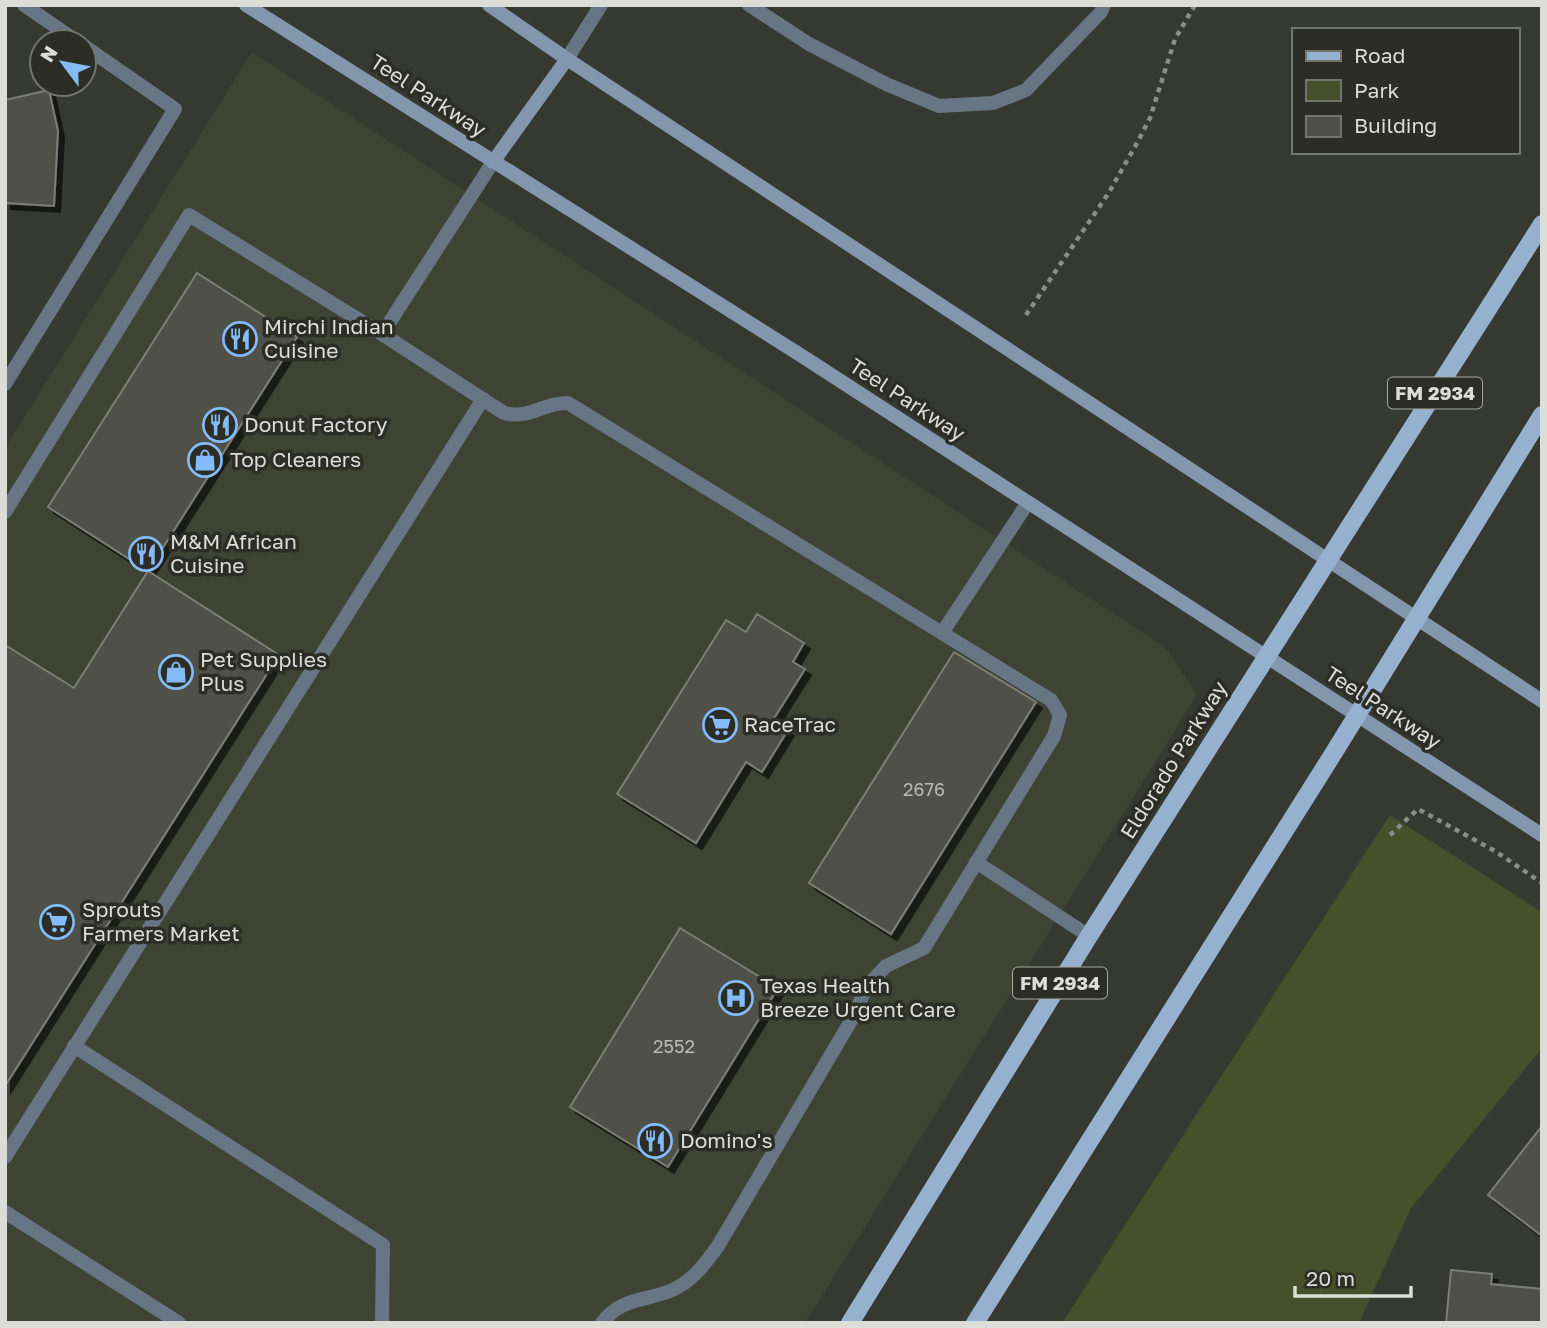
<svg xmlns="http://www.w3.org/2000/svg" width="1547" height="1328" font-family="'Golos Text',sans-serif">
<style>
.built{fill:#3f4334}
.green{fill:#48502b}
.building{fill:#4f5148;stroke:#7c7e74;stroke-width:2;filter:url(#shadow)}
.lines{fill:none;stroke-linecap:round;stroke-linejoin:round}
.path{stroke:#8b8d86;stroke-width:4.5;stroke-dasharray:5 5;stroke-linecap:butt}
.service{stroke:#687584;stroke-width:14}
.minor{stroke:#687584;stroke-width:14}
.secondary{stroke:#8296ae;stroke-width:14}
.primary{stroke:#96b0cf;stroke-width:18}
.labels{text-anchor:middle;stroke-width:7;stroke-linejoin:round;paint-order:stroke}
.number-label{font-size:18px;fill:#b9bab4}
.shield{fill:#2c2e26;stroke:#a7a8a3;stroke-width:2}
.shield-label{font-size:19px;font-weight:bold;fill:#dcddd8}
.street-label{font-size:21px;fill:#dcddd8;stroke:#2c2e26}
.poi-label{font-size:21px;fill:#dcddd8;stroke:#2c2e26;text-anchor:start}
</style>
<defs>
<filter id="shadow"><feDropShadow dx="6" dy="6" stdDeviation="0" flood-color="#0009"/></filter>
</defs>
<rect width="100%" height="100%" fill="#363930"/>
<polygon class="built" points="252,52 1165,647 1197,695 805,1323 5,1323 5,448"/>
<polygon class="green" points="1390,815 1542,912 1542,1048 1411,1208 1359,1323 1062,1323"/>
<g class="building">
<polygon points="49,90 58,131 54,206 5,203 5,100"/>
<polygon points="197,273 297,337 148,571 48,507"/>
<polygon points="148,571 279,655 5,1086 5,645 74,688"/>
<polygon points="757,614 804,643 793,662 805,669 773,720 788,730 762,772 746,762 696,843 617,794 726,620 746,632"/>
<polygon points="954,652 1036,702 891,934 809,883"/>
<polygon points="680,928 778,988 668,1167 570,1107"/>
<polygon points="1542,1126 1542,1236 1488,1195"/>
<polygon points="1451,1270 1492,1274 1491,1284 1542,1289 1542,1323 1446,1323"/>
</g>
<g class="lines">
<g class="path">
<polyline points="1026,315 1108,194 1137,143 1150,118 1175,39 1195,5"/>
<polyline points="1390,835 1418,809 1495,851 1542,883"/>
</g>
<g class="service">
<polyline points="24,5 78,42"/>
<polyline points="749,5 809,44 886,84 939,106 993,103 1026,90 1101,12 1104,5"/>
<polyline points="382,334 493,162"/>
<polyline points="5,384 175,109 84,46"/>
<path d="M5 512 189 215 382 334 504 413C528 420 545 402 568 403L1051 700 1060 715 1054 736 924 948 886 966 866 987 855 1014 718 1246C705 1264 691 1283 670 1291 645 1301 620 1298 602 1323"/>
<polyline points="942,633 1027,504"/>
<polyline points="976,862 1089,936"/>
<polyline points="74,1046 383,1245 382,1323"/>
<polyline points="5,1157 483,399"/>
<polyline points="5,1212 179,1323"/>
</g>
<polyline class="minor" points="567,59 601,5"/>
<g class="secondary">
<polyline points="246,5 802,356 1542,835"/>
<polyline points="489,5 567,59 1542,701"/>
<polyline points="493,162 567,59"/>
</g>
<g class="primary">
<polyline points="850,1323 1089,936 1542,224"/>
<polyline points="975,1323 1333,754 1542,415"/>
</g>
</g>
<defs>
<g id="restaurant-ring" transform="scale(1.75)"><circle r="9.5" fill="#2c2e26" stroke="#84bcfb" stroke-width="1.5"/><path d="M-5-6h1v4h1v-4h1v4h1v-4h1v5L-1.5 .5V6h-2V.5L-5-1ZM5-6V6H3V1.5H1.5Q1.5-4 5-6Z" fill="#84bcfb"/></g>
<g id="shop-ring" transform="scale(1.75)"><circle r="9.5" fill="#2c2e26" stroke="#84bcfb" stroke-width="1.5"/><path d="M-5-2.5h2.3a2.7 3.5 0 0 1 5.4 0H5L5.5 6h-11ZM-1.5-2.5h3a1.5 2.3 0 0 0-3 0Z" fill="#84bcfb"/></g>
<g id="supermarket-ring" transform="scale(1.75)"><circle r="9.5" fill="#2c2e26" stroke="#84bcfb" stroke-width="1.5"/><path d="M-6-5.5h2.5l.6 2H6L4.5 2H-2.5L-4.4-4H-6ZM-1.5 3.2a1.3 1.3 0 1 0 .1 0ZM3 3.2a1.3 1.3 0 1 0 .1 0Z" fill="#84bcfb"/></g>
<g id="hospital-ring" transform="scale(1.75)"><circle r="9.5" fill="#2c2e26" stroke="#84bcfb" stroke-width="1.5"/><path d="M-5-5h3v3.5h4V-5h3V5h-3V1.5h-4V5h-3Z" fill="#84bcfb"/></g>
</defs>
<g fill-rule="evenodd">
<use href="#restaurant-ring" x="240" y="339"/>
<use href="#restaurant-ring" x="220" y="425"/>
<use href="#shop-ring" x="205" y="460"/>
<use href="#restaurant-ring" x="146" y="554"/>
<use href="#shop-ring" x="176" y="672"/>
<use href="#supermarket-ring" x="720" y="725"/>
<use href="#supermarket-ring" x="57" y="922"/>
<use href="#hospital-ring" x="736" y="998"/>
<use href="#restaurant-ring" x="655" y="1141"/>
</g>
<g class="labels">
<g class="number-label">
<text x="924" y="796">2676</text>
<text x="674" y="1053">2552</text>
</g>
<g class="shield">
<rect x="1388" y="377.5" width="94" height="31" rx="5"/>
<rect x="1013" y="967.5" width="94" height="31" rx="5"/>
</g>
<g class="shield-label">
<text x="1435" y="400">FM 2934</text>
<text x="1060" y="990">FM 2934</text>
</g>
<g class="street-label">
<text transform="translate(428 96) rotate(33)" y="7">Teel Parkway</text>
<text transform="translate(907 400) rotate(33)" y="7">Teel Parkway</text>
<text transform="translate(1383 708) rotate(33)" y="7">Teel Parkway</text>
<text transform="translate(1174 760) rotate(-58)" y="7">Eldorado Parkway</text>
</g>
<g class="poi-label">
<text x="264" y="334">Mirchi Indian<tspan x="264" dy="24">Cuisine</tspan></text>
<text x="244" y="432">Donut Factory</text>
<text x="230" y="467">Top Cleaners</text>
<text x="170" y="549">M&amp;M African<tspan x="170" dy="24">Cuisine</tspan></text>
<text x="200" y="667">Pet Supplies<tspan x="200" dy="24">Plus</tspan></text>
<text x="744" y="732">RaceTrac</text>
<text x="82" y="917">Sprouts<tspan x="82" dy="24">Farmers Market</tspan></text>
<text x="760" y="993">Texas Health<tspan x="760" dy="24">Breeze Urgent Care</tspan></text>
<text x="680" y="1148">Domino's</text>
</g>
</g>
<rect width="1547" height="1328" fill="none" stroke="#dcddd8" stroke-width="14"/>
<rect x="1292" y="28" width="228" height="126" fill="#2c2e26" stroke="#72746d" stroke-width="2"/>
<rect x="1306" y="51" width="35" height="10" fill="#96b0cf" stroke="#72746d" stroke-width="2"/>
<text x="1354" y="63" font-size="21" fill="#dcddd8">Road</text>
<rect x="1306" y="80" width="35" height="21" fill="#48502b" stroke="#72746d" stroke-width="2"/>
<text x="1354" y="98" font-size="21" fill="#dcddd8">Park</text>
<rect x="1306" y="116" width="35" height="21" fill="#4f5148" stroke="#72746d" stroke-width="2"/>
<text x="1354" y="133" font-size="21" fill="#dcddd8">Building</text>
<g transform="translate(63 63) rotate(302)"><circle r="33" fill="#2c2e26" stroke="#72746d" stroke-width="2"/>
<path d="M0-5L12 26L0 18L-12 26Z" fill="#84bcfb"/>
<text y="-10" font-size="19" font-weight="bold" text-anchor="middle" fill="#dcddd8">N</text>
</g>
<path d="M1295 1286v10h116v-10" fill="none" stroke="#dcddd8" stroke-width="3.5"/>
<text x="1306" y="1286" font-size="21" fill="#dcddd8" stroke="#2c2e26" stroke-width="5" paint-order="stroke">20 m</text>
</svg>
